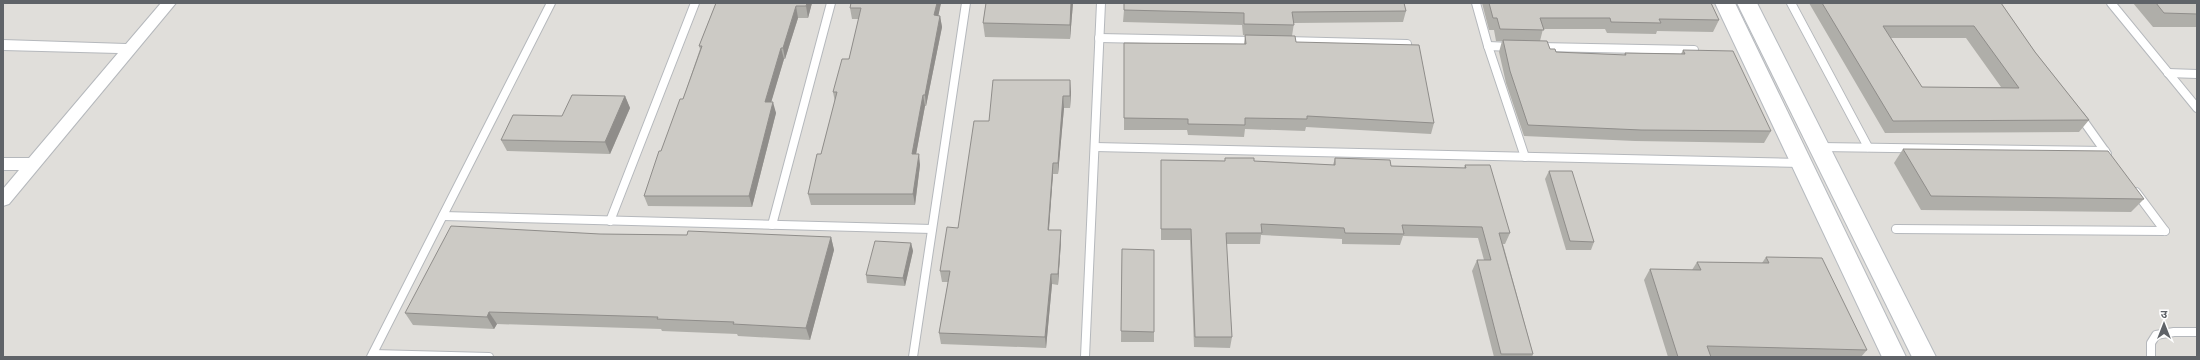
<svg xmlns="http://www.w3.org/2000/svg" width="2200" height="360" font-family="'Alegreya Sans','Noto Sans Devanagari',sans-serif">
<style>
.industrial{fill:#e0deda}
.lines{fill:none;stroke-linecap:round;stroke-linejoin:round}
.lane-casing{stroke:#b5b8bc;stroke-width:10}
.street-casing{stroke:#b5b8bc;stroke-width:2}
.secondary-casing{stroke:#b6babf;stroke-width:2}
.lane{stroke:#fff;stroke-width:8}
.street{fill:#fff;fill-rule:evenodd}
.secondary{fill:#fff;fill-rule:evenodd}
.wall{fill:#afaea9;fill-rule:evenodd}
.shaded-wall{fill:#8f8d8a}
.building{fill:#cccac5;stroke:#8f8d8a;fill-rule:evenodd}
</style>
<rect width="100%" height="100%" fill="#f1efe8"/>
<rect class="industrial" x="3" y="3" width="2194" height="354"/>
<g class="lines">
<g class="lane-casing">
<g id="lane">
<polyline points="1476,3 1488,46 1525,157"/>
<polyline points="1791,3 1868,147"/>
<polyline points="2111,3 2197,108"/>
<polyline points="1099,38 1254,41"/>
<polyline points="1286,41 1407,44"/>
<polyline points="1488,46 1512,47"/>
<polyline points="1539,47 1694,50"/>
<polyline points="2168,73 2197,74"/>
<polyline points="2080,116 2107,154"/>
<polyline points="1095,147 1801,163"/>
<polyline points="1820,147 2105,151"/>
<polyline points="2136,192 2165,231"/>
<polyline points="443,216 932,229"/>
<polyline points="610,221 695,3"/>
<polyline points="772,225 831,3"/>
<polyline points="1896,229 2165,231"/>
<polyline points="373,354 489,357"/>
<polyline points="371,357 551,3"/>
<polyline points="913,357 966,3"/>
<polyline points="1085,357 1101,3"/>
<polyline points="2151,357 2151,343 2156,335 2174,332 2197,332"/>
</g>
</g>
<g class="street-casing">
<polygon id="street" points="161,3 176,3 9,204 3,206 3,189 19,170 3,170 3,158 29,158 118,53 3,50 3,40 126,44"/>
</g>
<g class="secondary-casing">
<g id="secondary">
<polygon points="1715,3 1735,3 1906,357 1882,357"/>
<polygon points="1737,3 1757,3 1936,357 1912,357"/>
</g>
</g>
<use href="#lane" class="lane"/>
<use href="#street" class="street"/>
<use href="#secondary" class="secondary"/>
</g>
<g class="wall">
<polygon points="716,3 812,3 808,18 798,18 785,59 784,59 771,102 776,113 752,207 648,206 644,196 661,151 683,99 700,49 699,46"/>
<polygon points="851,3 941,3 938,16 940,16 942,27 926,106 925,106 916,154 920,165 915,205 811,205 808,194 821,154 835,102 833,92 849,59 859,19 852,19 850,8"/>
<polygon points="986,3 1073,3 1070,39 985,37 983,23"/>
<polygon points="1482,3 1711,3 1719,20 1713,32 1657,31 1656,34 1607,33 1605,29 1543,29 1540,41 1550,49 1556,52 1624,55 1625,53 1681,54 1683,50 1771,131 1764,143 1635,141 1524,136 1506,83 1499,52 1502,41 1496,41 1494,30 1489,30"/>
<path d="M1809 3H2001L2035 52 2089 120 2079 132 1885 133ZM1891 38H1966L2001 87H1922Z"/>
<polygon points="2133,3 2197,3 2197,27 2153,27"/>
<polygon points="1124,10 1406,11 1403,22 1294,23 1292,36 1296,42 1434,123 1431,134 1306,127 1305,131 1245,129 1244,137 1188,135 1187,130 1124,130 1124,43 1244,44 1245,35 1243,35 1242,25 1123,22"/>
<polygon points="1071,92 1070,108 1064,108 1058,174 1053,174 1049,230 1061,230 1061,241 1058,285 1052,284 1046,348 941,344 939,333 948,282 942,282 940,271 958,228 989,121"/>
<polygon points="625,96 630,108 610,154 507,151 501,140 562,116"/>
<polygon points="1903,149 2144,199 2131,212 1921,210 1894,163"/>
<polygon points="1225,158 1254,161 1333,165 1335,158 1391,166 1464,168 1465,165 1510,233 1505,244 1503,244 1533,354 1532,357 1494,357 1472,271 1477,260 1484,260 1478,238 1403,236 1400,245 1342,244 1342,239 1261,235 1260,244 1226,244 1232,337 1230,348 1194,347 1190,240 1161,240 1161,160 1225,161"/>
<polygon points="1549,171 1594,242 1591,250 1566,250 1545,179"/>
<polygon points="600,234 831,237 834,250 810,340 738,336 737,334 662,331 661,329 497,324 494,329 413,325 405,313"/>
<polygon points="911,243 913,251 905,286 867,283 866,275"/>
<polygon points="1122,249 1154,332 1154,342 1121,342"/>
<polygon points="1766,257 1867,350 1861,357 1668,357 1644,280 1650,269 1692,270 1697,262 1762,263"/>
</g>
<g class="shaded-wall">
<polygon points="807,3 812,3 808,18 806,6"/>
<polygon points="937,3 941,3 936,27 934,15"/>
<polygon points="1071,3 1073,3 1070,39 1070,25"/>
<polygon points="796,6 798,18 785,59 783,48"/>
<polygon points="940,16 942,27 926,106 925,95"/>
<polygon points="781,48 784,59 768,113 765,102"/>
<polygon points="1070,80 1071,92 1070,108"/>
<polygon points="923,95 925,106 914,165 912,154"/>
<polygon points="625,96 630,108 610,154 605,142"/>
<polygon points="1063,96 1064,108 1058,174 1058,163"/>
<polygon points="773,102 776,113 752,207 749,196"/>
<polygon points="919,154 920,165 915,205 913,194"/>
<polygon points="1053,163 1053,174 1048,241 1048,230"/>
<polygon points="1061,230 1061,241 1058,285 1058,274"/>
<polygon points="831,237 834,250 810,340 806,328"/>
<polygon points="911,243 913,251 905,286 903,278"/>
<polygon points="1051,274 1052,284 1046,348 1045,337"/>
<polygon points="489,312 497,324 494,329 487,317"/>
</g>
<g class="building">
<polygon points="716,3 807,3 806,6 796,6 783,48 781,48 765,102 773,102 749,196 644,196 659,151 661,151 680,99 683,99 702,46 699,46"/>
<polygon points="851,3 937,3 934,15 940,16 925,95 923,95 912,154 919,154 913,194 808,194 817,154 821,154 837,92 833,92 842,59 849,59 861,8 850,8"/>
<polygon points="986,3 1071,3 1070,25 983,23"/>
<polygon points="1124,3 1404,3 1406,11 1292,12 1294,25 1244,24 1244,13 1124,10"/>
<polygon points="1489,3 1711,3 1719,20 1659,19 1661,23 1611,22 1610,18 1540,18 1544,30 1500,29 1497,18 1493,18"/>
<path d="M1822 3H2001L2035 52 2089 120 1893 121ZM1883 26H1974L2019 88 1922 87Z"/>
<polygon points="2156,3 2197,3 2197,14 2164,13"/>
<polygon points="1245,35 1295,36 1296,42 1419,45 1434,123 1307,116 1307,119 1245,118 1245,125 1188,124 1188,119 1124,118 1124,43 1246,44"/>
<polygon points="1503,40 1547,41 1550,49 1555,49 1556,52 1626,55 1625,53 1685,54 1683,50 1733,51 1771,131 1641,130 1528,125 1510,71"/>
<polygon points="993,80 1070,80 1070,96 1063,96 1058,163 1053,163 1048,230 1061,230 1058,274 1051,274 1045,337 939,333 950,271 940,271 947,227 958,228 974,121 989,121"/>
<polygon points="572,95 625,96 605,142 501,140 513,115 562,116"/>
<polygon points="1903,149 2108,151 2144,199 1931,196"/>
<polygon points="1225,158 1254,158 1254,161 1335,165 1335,158 1390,160 1391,166 1466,168 1465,165 1490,165 1510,233 1499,233 1533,354 1501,354 1477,260 1491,260 1482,227 1402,225 1404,234 1345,233 1344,228 1261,224 1262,233 1226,233 1232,337 1195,337 1191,229 1161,229 1161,160 1225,161"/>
<polygon points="1549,171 1572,171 1594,242 1570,241"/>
<polygon points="451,226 600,234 687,235 688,231 831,237 806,328 733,324 734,322 657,319 658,317 489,312 487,317 405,313"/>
<polygon points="875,241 911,243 903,278 866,275"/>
<polygon points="1122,249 1154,250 1154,332 1121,331"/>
<polygon points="1766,257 1822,258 1867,350 1707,346 1711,357 1678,357 1650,269 1701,270 1697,262 1769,263"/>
</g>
<rect width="2200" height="360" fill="none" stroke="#5f6368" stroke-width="8"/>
<g transform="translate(2164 324)" stroke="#ffffff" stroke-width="3" paint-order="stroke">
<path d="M0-3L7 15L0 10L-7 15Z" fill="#5f6368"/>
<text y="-6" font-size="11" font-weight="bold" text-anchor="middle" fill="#5f6368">उ</text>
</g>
</svg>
